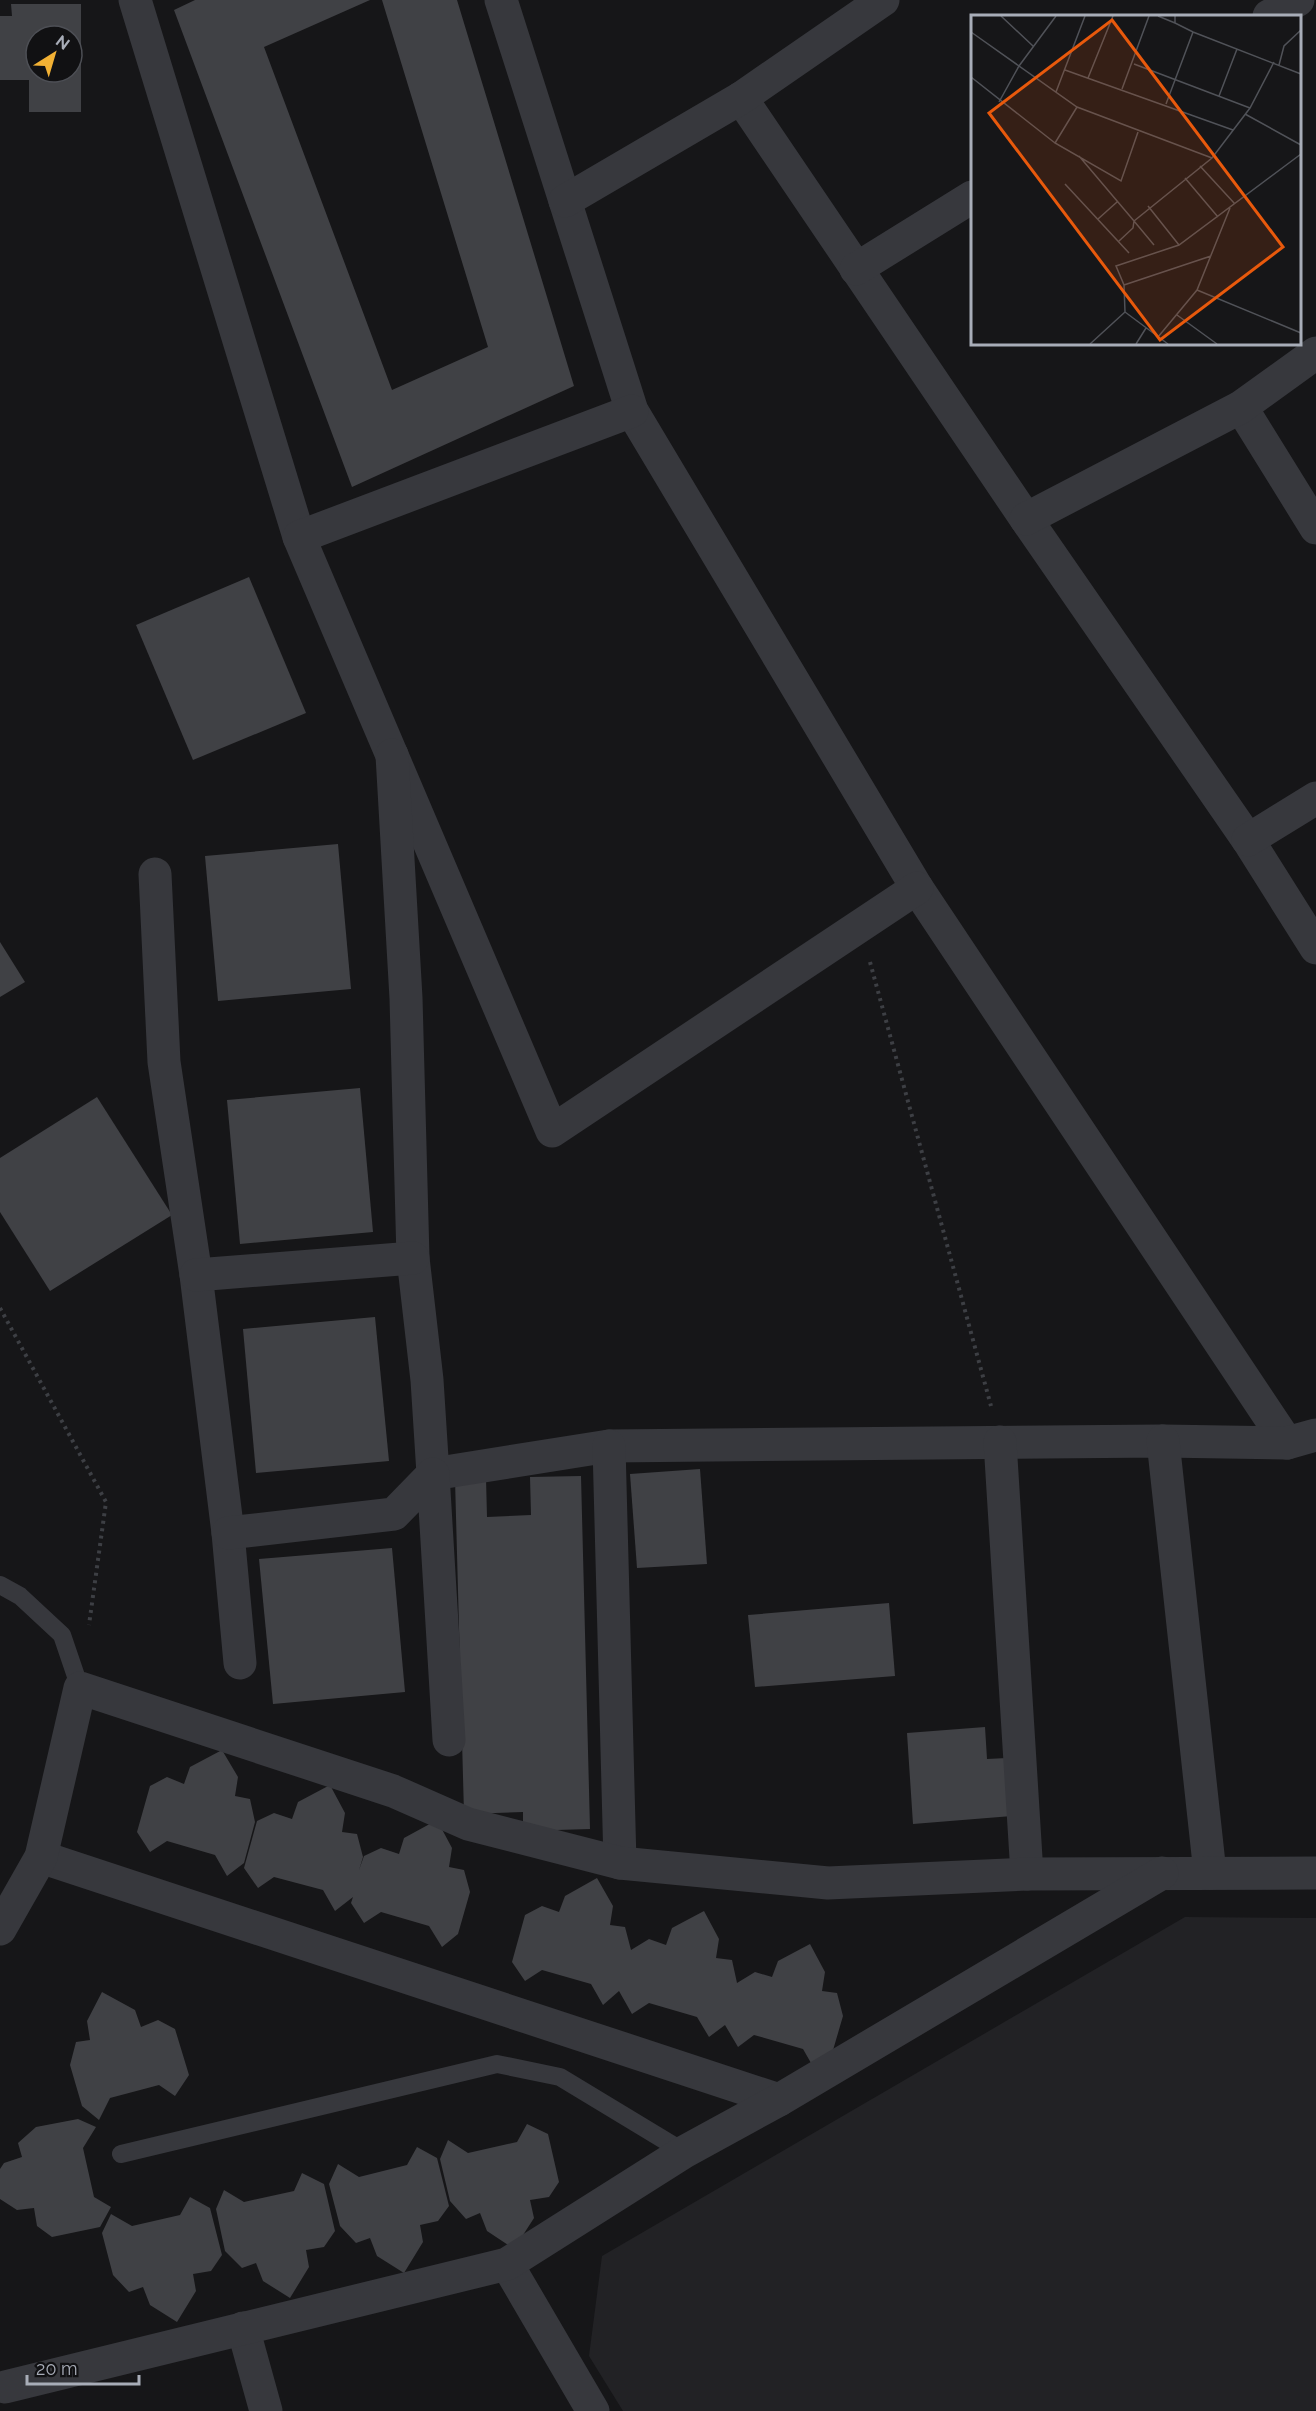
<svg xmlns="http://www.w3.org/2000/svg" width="1316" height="2411" font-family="Raleway,sans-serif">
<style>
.built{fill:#222225}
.building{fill:#404145;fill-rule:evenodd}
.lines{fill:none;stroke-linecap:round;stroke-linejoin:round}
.path{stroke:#3d3f44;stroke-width:4;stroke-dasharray:3 4.5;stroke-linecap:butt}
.lane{stroke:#37383d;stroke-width:18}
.street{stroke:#37383d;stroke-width:33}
.inset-road{fill:none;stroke:#505258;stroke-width:1.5}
.view{fill:#e8590c;fill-opacity:0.15;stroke:#e8590c;stroke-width:3}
.inset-edge{fill:none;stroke:#a8adb8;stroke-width:3}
</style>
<rect width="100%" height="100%" fill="#161618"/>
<polygon class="built" points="1185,1917 1316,1918 1316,2411 623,2411 589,2356 602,2256"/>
<g class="building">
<polygon points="195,0 370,0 264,47 392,390 488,347 382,0 457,0 574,386 352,487 174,10"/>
<path d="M11 4H81V112H29V80H0V16H12ZM36 36H72V72H36Z"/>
<polygon points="249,577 306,713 193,760 136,625"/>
<polygon points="338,844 351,989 218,1001 205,856"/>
<polygon points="0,942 25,982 0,997"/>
<polygon points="360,1088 373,1232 240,1244 227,1100"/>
<polygon points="97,1097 172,1215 50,1291 0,1212 0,1158"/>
<polygon points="375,1317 389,1461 256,1473 243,1329"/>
<polygon points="700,1469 707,1564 637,1568 630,1474"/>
<polygon points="581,1476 590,1829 523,1831 523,1812 464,1814 455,1479 486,1478 487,1517 531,1515 530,1477"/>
<polygon points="392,1548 405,1692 273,1704 259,1559"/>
<polygon points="889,1603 895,1676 755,1687 748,1615"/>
<polygon points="985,1727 987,1759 1007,1758 1012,1816 913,1824 907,1733"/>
<polygon points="222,1750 238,1777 235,1796 250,1799 255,1822 244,1863 227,1876 215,1855 167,1841 150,1852 137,1832 150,1786 167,1777 184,1784 190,1767"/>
<polygon points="330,1785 345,1813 342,1832 357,1834 363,1857 359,1870 364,1856 381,1848 399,1854 404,1838 437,1820 452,1848 449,1867 464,1870 470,1892 458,1934 442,1947 429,1926 381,1912 364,1923 351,1903 353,1897 335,1911 323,1890 274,1877 258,1888 244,1868 257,1821 274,1813 292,1819 298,1802"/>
<polygon points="597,1878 613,1906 610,1925 625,1927 631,1950 649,1939 666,1945 672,1928 704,1911 719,1939 716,1958 732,1960 737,1983 755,1972 772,1977 778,1961 810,1944 825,1972 822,1991 837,1993 843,2016 831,2057 815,2070 803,2049 754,2035 738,2047 725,2025 709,2037 697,2017 649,2003 632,2014 619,1991 603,2005 591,1984 542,1970 525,1981 512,1962 525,1915 542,1906 559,1912 565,1896"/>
<polygon points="102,1992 135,2010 141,2027 158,2020 175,2029 189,2075 175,2096 159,2085 110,2098 99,2120 82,2106 70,2065 76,2042 90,2040 87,2021"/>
<polygon points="78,2119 96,2127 83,2148 94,2197 111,2207 100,2227 52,2237 37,2226 34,2208 17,2210 0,2199 0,2169 4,2163 22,2157 18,2143 36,2127"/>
<polygon points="527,2124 548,2134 559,2182 549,2197 530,2200 534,2218 514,2249 487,2231 480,2213 466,2219 450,2201 440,2159 448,2140 468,2153 517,2142"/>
<polygon points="417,2147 437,2158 449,2206 438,2221 420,2225 423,2242 404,2273 377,2256 370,2238 356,2243 340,2226 329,2184 338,2164 359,2177 407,2165"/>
<polygon points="302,2173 324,2184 335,2231 324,2247 306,2250 309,2267 290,2298 263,2281 256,2263 242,2268 225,2251 216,2209 224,2190 244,2202 294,2191"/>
<polygon points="190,2197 210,2208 222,2255 211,2271 193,2274 196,2291 177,2322 150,2305 143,2287 129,2292 113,2275 102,2233 111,2214 132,2226 180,2215"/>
</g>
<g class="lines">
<g class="path">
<polyline points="870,962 991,1406"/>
<polyline points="0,1308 106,1502 89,1625"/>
</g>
<g class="lane">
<polyline points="0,1585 20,1596 62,1635 80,1688"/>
<polyline points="121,2154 497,2064 560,2077 684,2152"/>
</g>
<g class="street">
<polyline points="135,0 299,537"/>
<polyline points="501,0 632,411 917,888 1287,1443"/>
<polyline points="1269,16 1298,0"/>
<polyline points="741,98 1026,519 1248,840 1316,948"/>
<polyline points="565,201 741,98 883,0"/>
<polyline points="856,269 972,197"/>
<polyline points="1241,407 1316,528"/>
<polyline points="632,411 299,537 552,1131 917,888"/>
<polyline points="1026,519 1241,407 1316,353"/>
<polyline points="392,755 406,998 413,1258 427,1380 433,1474 609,1446 1163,1441 1287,1443 1316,1435"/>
<polyline points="1248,840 1316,798"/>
<polyline points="155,874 164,1062 196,1275 228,1533 240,1663"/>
<polyline points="196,1275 413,1258"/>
<polyline points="1163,1441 1210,1873"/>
<polyline points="1000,1442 1027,1874"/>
<polyline points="609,1446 620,1863"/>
<polyline points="228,1533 394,1514 433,1474 449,1740"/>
<polyline points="41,1857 779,2100"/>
<polyline points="0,1929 41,1857 80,1688 393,1791 468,1824 620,1863 828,1883 1027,1874 1316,1873"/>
<polyline points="507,2264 593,2411"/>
<polyline points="243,2328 266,2411"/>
<polyline points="5,2387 507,2264 684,2152 779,2100 1162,1873"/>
</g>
</g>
<g transform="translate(971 15)">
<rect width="330" height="330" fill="#161618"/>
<path class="inset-road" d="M30 1 62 31M187 1 204 8M204 1V8L222 17 330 59M0 17 106 92 241 143M163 49 279 93M308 50 313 31 330 15M94 55 262 115M0 62 84 128M117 63 142 1M151 74 178 1M85 77 114 1M248 81 266 34M28 87 48 51 85 1M195 89 222 17M106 92 84 128 150 166 167 117M274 99 330 130M108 141 163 206 241 143 279 93 303 47M229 151 264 189M214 163 247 202M94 169 158 238M177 191 208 230M127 204 146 187M148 226 162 213 163 206 183 230M153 270 240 241M226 275 330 318M154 297 197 329M206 300 246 329M187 322 226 275 259 193M119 329 154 297 153 270 145 251 208 230 330 139M165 329 175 313"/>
<path class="view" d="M141 5 312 232 189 325 18 98Z"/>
<rect width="330" height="330" class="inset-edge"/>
</g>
<g transform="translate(54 54) rotate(37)"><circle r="28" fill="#111113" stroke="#4d4f55" stroke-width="1.5"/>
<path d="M0-4.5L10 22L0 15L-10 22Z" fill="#f2b134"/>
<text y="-9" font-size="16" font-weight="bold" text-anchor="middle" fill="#a8adb8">N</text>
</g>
<path d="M27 2375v9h112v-9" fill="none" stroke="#a8adb8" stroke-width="3"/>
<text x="36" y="2375" font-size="18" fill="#a8adb8" stroke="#111113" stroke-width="4.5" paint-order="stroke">20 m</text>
</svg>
